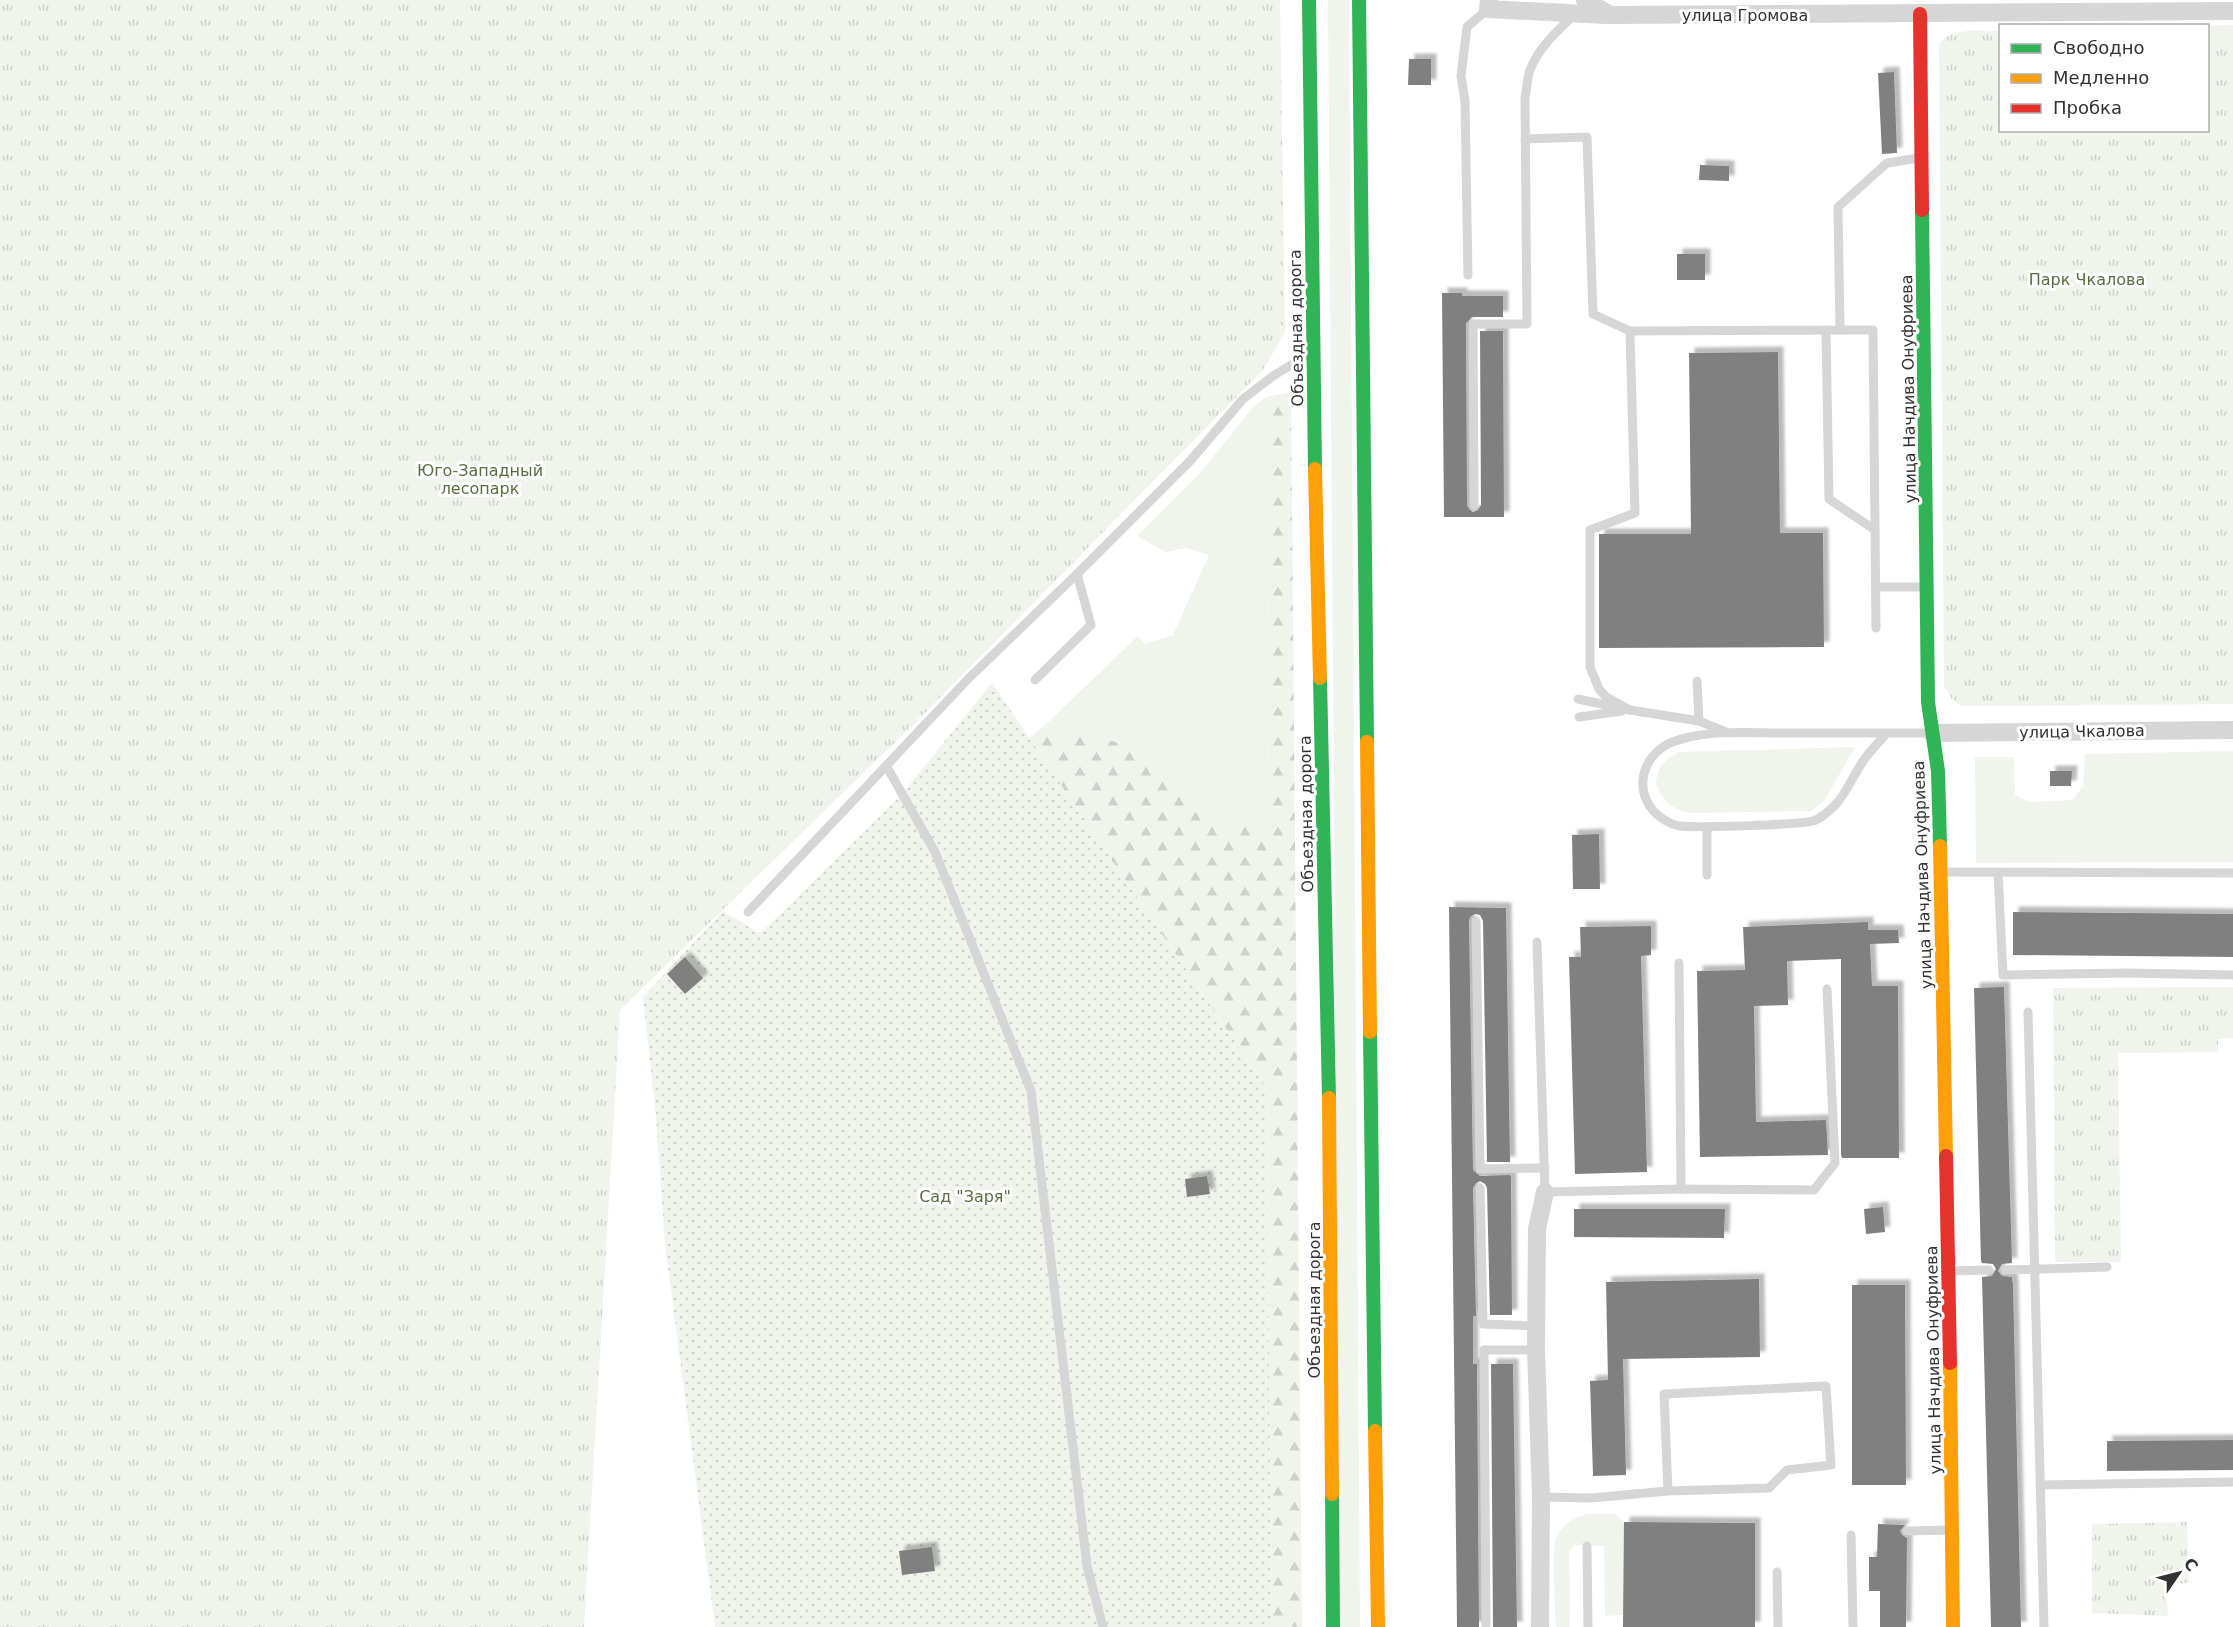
<svg xmlns="http://www.w3.org/2000/svg" width="2233" height="1627" font-family="'DejaVu Sans',sans-serif">
<style>
.grass{fill:#f1f4ed}
.forest{fill:url(#forest-firs)}
.park{fill:url(#park-tufts)}
.garden{fill:url(#garden-dots)}
.building{fill:#808080;filter:url(#shadow)}
.lines{fill:none;stroke-linecap:round;stroke-linejoin:round}
.lane{stroke:#d6d6d6;stroke-width:9}
.street{stroke:#d6d6d6;stroke-width:18}
.fast{stroke:#30b455;stroke-width:14}
.slow{stroke:#ff9f0a;stroke-width:14}
.jam{stroke:#e5322d;stroke-width:14}
.labels{text-anchor:middle;stroke-width:6;stroke-linejoin:round;paint-order:stroke}
.street-label{font-size:16px;fill:#323232;stroke:#fff}
.park-label{font-size:16px;fill:#596e3e;stroke:#fff}
</style>
<defs>
<pattern id="forest-firs" width="22" height="20" patternUnits="userSpaceOnUse" patternTransform="scale(1.5)"><rect width="22" height="20" fill="#f1f4ed"/><path d="M5 1l3.5 6h-7zM16 11l3.5 6h-7z" fill="#cfd2cc"/></pattern>
<pattern id="park-tufts" width="24" height="20" patternUnits="userSpaceOnUse" patternTransform="scale(1.5)"><rect width="24" height="20" fill="#f1f4ed"/><path d="M3 7l-1-3M5 7V3M7 7l1-3M15 17l-1-3M17 17v-4M19 17l1-3" fill="none" stroke="#cfd2cc"/></pattern>
<pattern id="garden-dots" width="8" height="8" patternUnits="userSpaceOnUse" patternTransform="scale(1.5)"><rect width="8" height="8" fill="#f1f4ed"/><path d="M2 2h.1M6 6h.1" fill="none" stroke="#cfd2cc" stroke-width="1.8" stroke-linecap="round"/></pattern>
<filter id="shadow"><feDropShadow dx="5.5" dy="-5.5" stdDeviation="1.5" flood-color="#0004"/></filter>
</defs>
<rect width="100%" height="100%" fill="#fff"/>
<g class="grass">
<polygon points="1328,0 1349,0 1360,1627 1340,1627"/>
<polygon points="1266,397 1269,825 1226,827 1117,742 1043,727 1138,636 1145,644 1173,635 1209,555 1186,548 1166,552 1137,536 1201,472 1253,407"/>
<path d="M1855 747 1825 800 1811 811 1690 813C1672 810 1663 801 1656 785 1656 769 1664 759 1679 752Z"/>
<polygon points="2233,751 2233,862 1976,863 1975,757 2014,757 2015,794 2030,802 2072,800 2083,787 2085,754"/>
<path d="M1588 1514H1616L1624 1522V1615L1605 1616 1604 1546 1574 1545 1569 1552 1570 1627H1556C1555 1610 1552 1550 1556 1538 1562 1524 1573 1518 1588 1514Z"/>
</g>
<polygon class="forest" points="1291,392 1302,1627 1271,1627 1267,1089 1029,738 1043,727 1117,742 1226,827 1269,825 1266,397"/>
<g class="park">
<polygon points="0,0 1280,0 1285,332 1263,370 925,713 620,1010 584,1627 0,1627"/>
<path d="M2233 25V704L1961 706 1951 698 1944 686 1939 44C1952 26 1981 32 2000 31V130H2208V26Z"/>
<polygon points="2233,987 2233,1038 2218,1039 2218,1052 2118,1053 2121,1262 2055,1262 2053,988"/>
<polygon points="2187,1522 2189,1583 2166,1585 2168,1616 2092,1613 2092,1524"/>
</g>
<polygon class="garden" points="992,683 1267,1089 1271,1627 715,1627 665,1244 656,1117 643,997 723,911 759,933 768,926 902,794"/>
<g class="building">
<polygon points="1409,59 1431,59 1431,85 1408,85"/>
<polygon points="1894,72 1897,153 1882,154 1878,73"/>
<polygon points="1700,165 1729,166 1729,181 1699,180"/>
<rect x="1677" y="254" width="28" height="26"/>
<polygon points="1442,293 1462,293 1462,296 1503,296 1503,317 1472,317 1466,323 1467,505 1469,509 1473,512 1478,510 1481,505 1480,331 1503,331 1504,517 1444,517"/>
<polygon points="1778,352 1780,533 1823,533 1824,647 1599,648 1599,534 1691,534 1689,353"/>
<polygon points="2050,771 2072,771 2071,786 2050,786"/>
<polygon points="1599,834 1600,889 1573,889 1572,835"/>
<polygon points="1449,907 1506,908 1510,1162 1487,1162 1483,921 1480,915 1475,914 1470,917 1469,921 1473,1170 1480,1176 1510,1175 1511,1177 1512,1315 1490,1315 1487,1188 1485,1184 1480,1181 1476,1183 1473,1188 1476,1316 1473,1316 1473,1364 1477,1364 1479,1627 1457,1627"/>
<polygon points="2013,912 2233,914 2233,957 2013,955"/>
<polygon points="1868,922 1868,930 1898,930 1899,943 1870,944 1872,986 1898,986 1899,1158 1842,1158 1841,1155 1841,959 1787,961 1788,1005 1754,1006 1756,1122 1826,1120 1828,1155 1700,1157 1697,971 1745,970 1743,927"/>
<polygon points="1651,926 1651,955 1641,956 1647,1172 1575,1174 1569,957 1581,957 1580,927"/>
<polygon points="685,957 703,978 685,994 667,974"/>
<polygon points="2004,987 2012,1263 2002,1264 1998,1271 2002,1276 2012,1277 2013,1285 2021,1627 1991,1627 1982,1277 1992,1276 1996,1269 1993,1264 1982,1263 1981,1261 1974,988"/>
<polygon points="1207,1176 1210,1194 1187,1197 1185,1179"/>
<polygon points="1883,1207 1885,1232 1866,1234 1864,1209"/>
<polygon points="1574,1209 1725,1209 1724,1238 1574,1237"/>
<polygon points="1759,1279 1760,1357 1623,1359 1626,1475 1593,1476 1590,1381 1608,1380 1606,1282"/>
<polygon points="1852,1285 1905,1285 1906,1485 1852,1485"/>
<polygon points="1491,1364 1513,1364 1517,1627 1493,1627"/>
<polygon points="2233,1440 2233,1470 2107,1471 2107,1441"/>
<polygon points="1624,1522 1755,1523 1755,1627 1623,1627"/>
<polygon points="1878,1524 1905,1525 1900,1531 1902,1535 1907,1538 1906,1627 1880,1627 1880,1591 1869,1591 1869,1557 1877,1557"/>
<polygon points="932,1547 935,1571 902,1575 899,1551"/>
</g>
<g class="lines">
<g class="lane">
<polyline points="1525,139 1587,137 1593,314 1630,331 1840,330 1838,207 1887,163 1919,158"/>
<polyline points="1468,275 1465,101 1461,76 1467,27 1488,9"/>
<polyline points="1826,330 1829,499 1875,530"/>
<polyline points="1840,330 1873,330 1876,628"/>
<path d="M1474 505 1473 324H1527L1525 98C1527 89 1527 78 1530 70 1539 47 1558 30 1575 14"/>
<polyline points="1876,587 1925,587"/>
<polyline points="1035,680 1091,625 1077,574 1191,460 1243,399 1273,376 1307,355"/>
<polyline points="1697,681 1699,721"/>
<polyline points="1578,699 1630,710 1699,721 1726,732"/>
<polyline points="1630,710 1606,697 1599,689 1590,667 1590,530 1635,513 1630,331"/>
<polyline points="1579,717 1622,711"/>
<path d="M1887 733C1879 742 1870 751 1863 761 1848 784 1842 806 1816 820 1806 825 1694 828 1679 826 1675 825 1667 822 1663 819 1630 797 1640 753 1675 741 1710 729 1748 733 1784 733 1833 733 1881 733 1930 733"/>
<polyline points="887,767 935,852 1031,1091 1087,1566 1103,1627"/>
<polyline points="1941,872 2233,873"/>
<polyline points="1998,872 2003,975 2127,973 2233,975"/>
<polyline points="1707,875 1707,827"/>
<polyline points="748,912 969,678 1077,574"/>
<polyline points="1476,921 1480,1169 1545,1168"/>
<polyline points="1537,942 1545,1192 1681,1189 1814,1190 1835,1163 1827,989"/>
<polyline points="1679,963 1681,1189"/>
<polyline points="2028,1012 2044,1627"/>
<polyline points="1480,1188 1483,1324 1537,1326"/>
<polyline points="2005,1270 2107,1267"/>
<polyline points="1949,1271 1989,1270"/>
<polyline points="2040,1485 2233,1482"/>
<polyline points="1541,1497 1591,1498 1668,1491 1769,1488 1787,1470 1831,1465 1826,1386 1664,1394 1668,1491"/>
<polyline points="1907,1531 1951,1530"/>
<polyline points="1851,1535 1853,1627"/>
<polyline points="1587,1546 1588,1627"/>
<polyline points="1777,1572 1778,1627"/>
<polyline points="1486,1627 1484,1350 1536,1350"/>
</g>
<g class="street">
<polyline points="1489,0 1488,9 1606,15"/>
<polyline points="1585,0 1610,15 2233,11"/>
<polyline points="1932,733 2233,730"/>
<polyline points="1540,1627 1541,1497 1536,1350 1537,1229 1545,1192"/>
</g>
<g class="fast">
<polyline points="1309,0 1315,469"/>
<polyline points="1359,0 1367,742"/>
<polyline points="1922,210 1928,702 1938,771 1940,846"/>
<polyline points="1320,678 1329,1098"/>
<polyline points="1370,1032 1375,1431"/>
<polyline points="1332,1494 1333,1627"/>
</g>
<g class="slow">
<polyline points="1315,469 1320,678"/>
<polyline points="1367,742 1370,1032"/>
<polyline points="1940,846 1946,1156"/>
<polyline points="1329,1098 1332,1494"/>
<polyline points="1950,1363 1953,1627"/>
<polyline points="1375,1431 1378,1627"/>
</g>
<g class="jam">
<polyline points="1920,14 1922,210"/>
<polyline points="1946,1156 1950,1363"/>
</g>
</g>
<g class="labels">
<g class="street-label">
<text x="1745" y="21">улица Громова</text>
<text transform="translate(1296 328) rotate(-91)" y="6">Объездная дорога</text>
<text transform="translate(1908 389) rotate(-91)" y="6">улица Начдива Онуфриева</text>
<text transform="translate(2082 731) rotate(-1)" y="6">улица Чкалова</text>
<text transform="translate(1306 814) rotate(-91)" y="6">Объездная дорога</text>
<text transform="translate(1922 875) rotate(-92)" y="6">улица Начдива Онуфриева</text>
<text transform="translate(1314 1300) rotate(-90)" y="6">Объездная дорога</text>
<text transform="translate(1933 1360) rotate(-91)" y="6">улица Начдива Онуфриева</text>
</g>
<g class="park-label">
<text x="2087" y="285">Парк Чкалова</text>
<text x="480" y="476">Юго-Западный<tspan x="480" dy="18">лесопарк</tspan></text>
<text x="965" y="1202">Сад "Заря"</text>
</g>
</g>
<rect x="1999" y="24" width="210" height="108" fill="#ffffff" stroke="#adadad" stroke-width="1.5"/>
<rect x="2011" y="44" width="30" height="9" fill="#30b455" stroke="#adadad" stroke-width="1.5"/>
<text x="2053" y="54" font-size="18" fill="#323232">Свободно</text>
<rect x="2011" y="74" width="30" height="9" fill="#ff9f0a" stroke="#adadad" stroke-width="1.5"/>
<text x="2053" y="84" font-size="18" fill="#323232">Медленно</text>
<rect x="2011" y="104" width="30" height="9" fill="#e5322d" stroke="#adadad" stroke-width="1.5"/>
<text x="2053" y="114" font-size="18" fill="#323232">Пробка</text>
<g transform="translate(2179 1573) rotate(55)" stroke="#ffffff" stroke-width="4.5" paint-order="stroke">
<path d="M0-4.5L10 22L0 15L-10 22Z" fill="#323232"/>
<text y="-9" font-size="16" font-weight="bold" text-anchor="middle" fill="#323232">С</text>
</g>
</svg>
